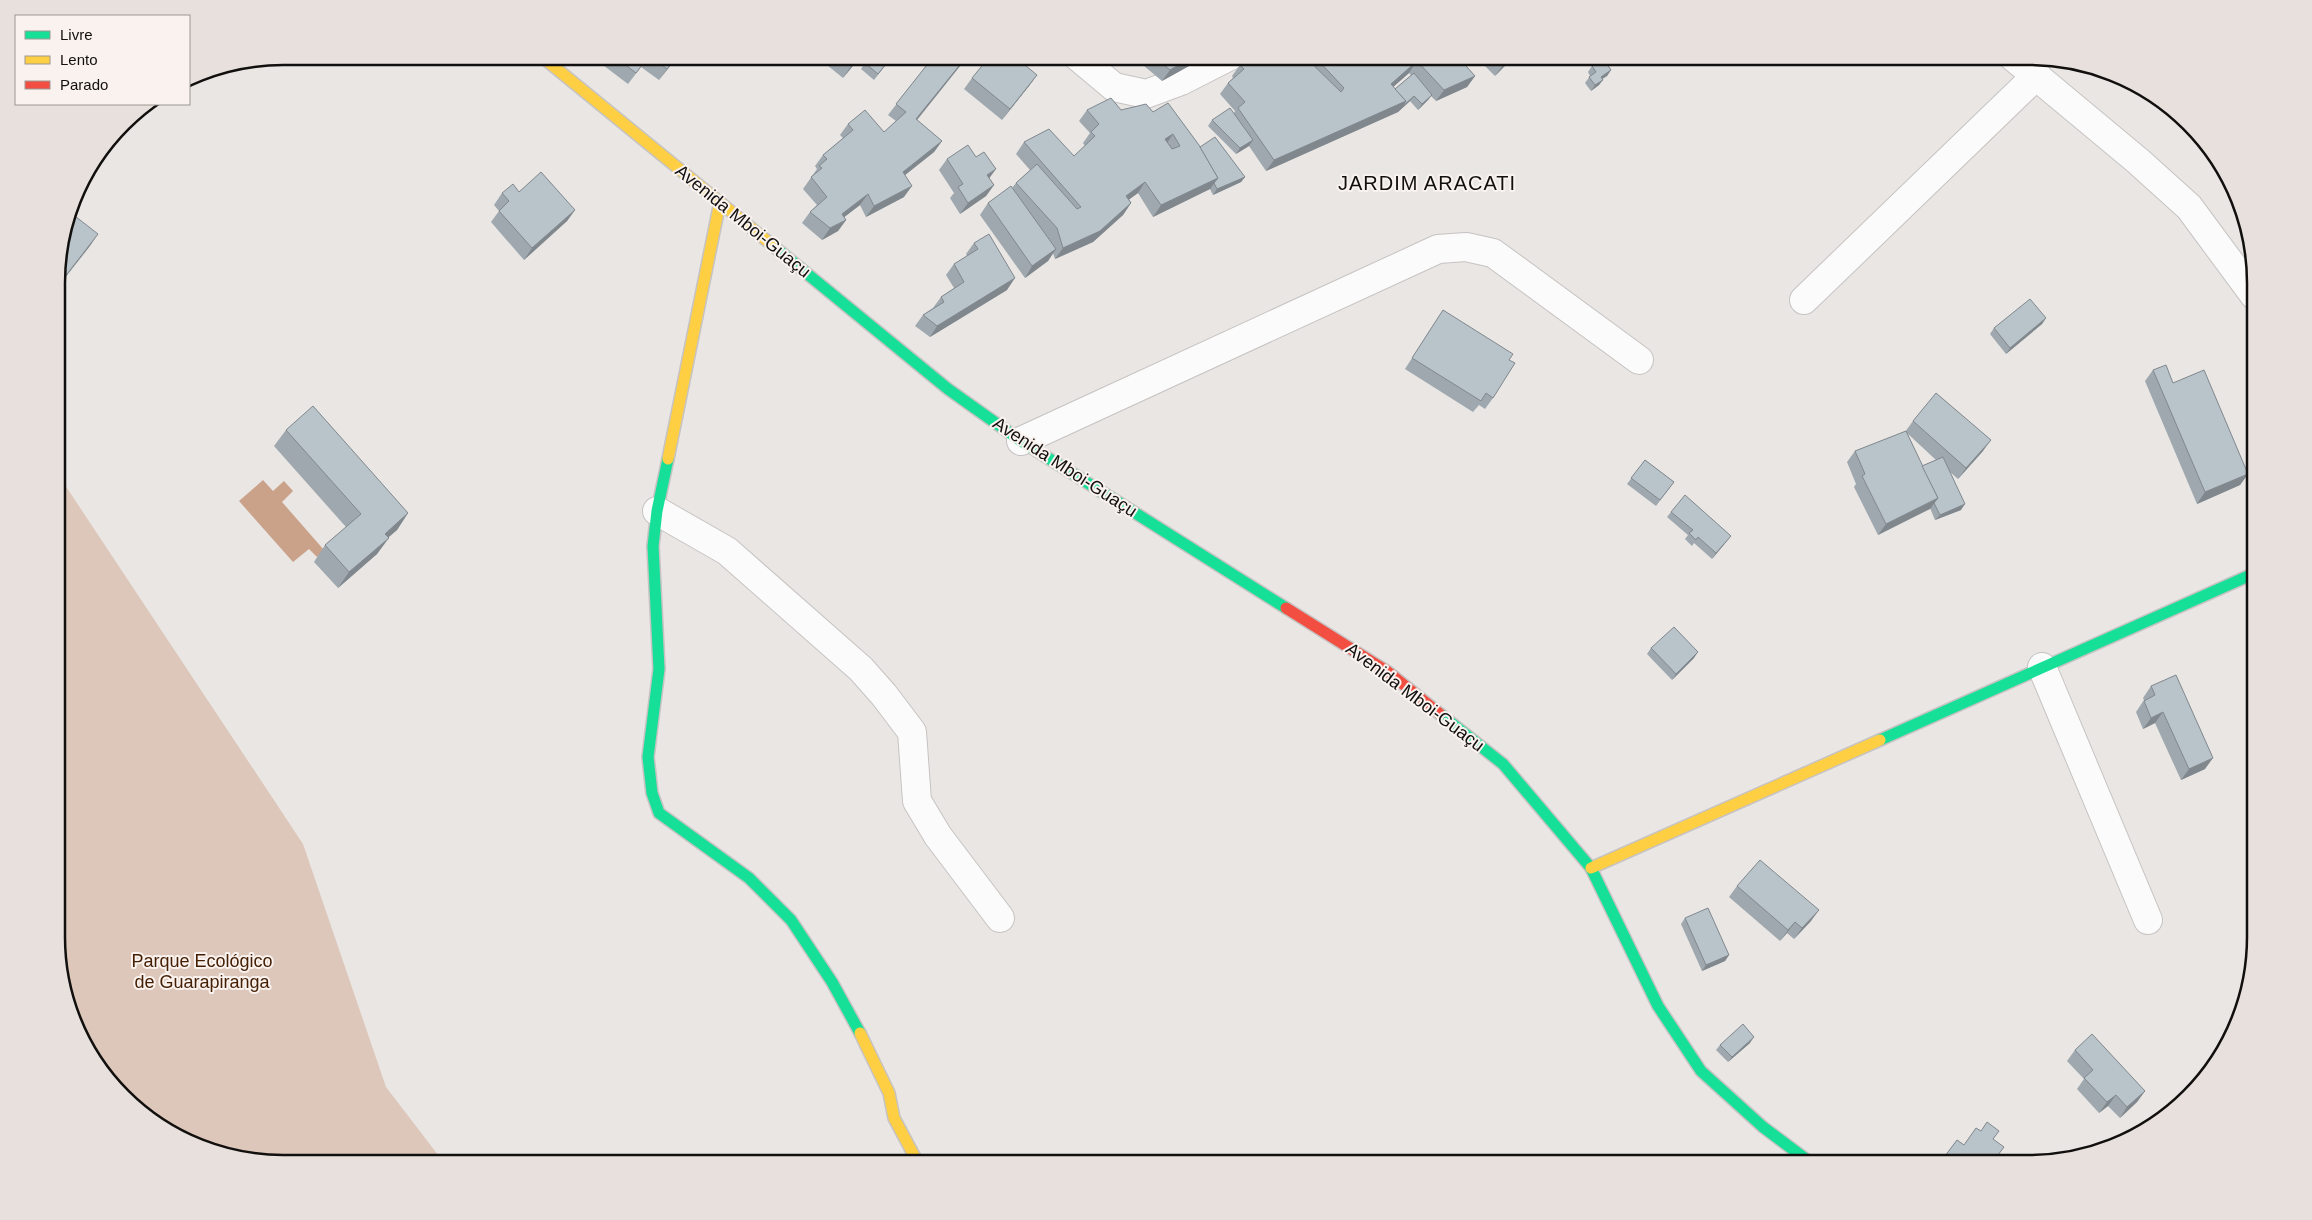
<svg xmlns="http://www.w3.org/2000/svg" width="2312" height="1220" font-family="Arial,sans-serif">
<style>
.green{fill:#ddc7ba}
.water{fill:#caa189}
.lines{fill:none;stroke-linecap:round;stroke-linejoin:round}
.street-casing{stroke:#c6c3c2;stroke-width:30}
.fast-casing{stroke:#c6c3c2;stroke-width:14}
.slow-casing{stroke:#c6c3c2;stroke-width:14}
.jam-casing{stroke:#c6c3c2;stroke-width:14}
.street{stroke:#fcfbfb;stroke-width:28}
.fast{stroke:#16e098;stroke-width:11}
.slow{stroke:#ffcf43;stroke-width:11}
.jam{stroke:#f24e42;stroke-width:11}
.wall{fill:#9ea8ae;fill-rule:evenodd}
.shaded-wall{fill:#81888d}
.building{fill:#b8c3ca;stroke:#81888d;fill-rule:evenodd}
.labels{text-anchor:middle;stroke-width:4;stroke-linejoin:round;paint-order:stroke}
.street-label{font-size:18px;fill:#12100e;stroke:#f9f2ee}
.park-label{font-size:18px;fill:#441e03;stroke:#f9f2ee}
.quarter-label{font-size:20px;letter-spacing:1px;fill:#12100e;stroke:#f9f2ee}
.rim{fill:none;stroke:#12100e;stroke-width:2.5}
</style>
<rect width="100%" height="100%" fill="#e9e6e4"/>
<polygon class="green" points="57,473 303,844 386,1087 445,1164 283,1164 182,1140 103,1075 73,1024 58,967"/>
<polygon class="water" points="263,480 273,491 284,481 293,491 282,502 324,550 317,557 309,549 293,562 239,501"/>
<g class="lines">
<g class="street-casing">
<g id="street">
<polyline points="1077,56 1114,87 1146,94 1181,81 1230,56"/>
<polyline points="2012,56 2138,161 2189,207 2254,295"/>
<polyline points="1804,300 2037,75"/>
<polyline points="1021,441 1438,249 1466,247 1493,253 1639,360"/>
<polyline points="657,511 727,551 861,669 884,695 912,732 917,801 938,836 1000,918"/>
<polyline points="2042,667 2148,920"/>
</g>
</g>
<g class="fast-casing">
<g id="fast">
<polyline points="772,245 948,389 1021,441 1286,608"/>
<polyline points="668,459 657,511 653,546 659,669 648,757 652,793 659,813 749,878 791,920 832,982 860,1033"/>
<polyline points="1440,714 1503,764 1591,868 1658,1006 1701,1071 1763,1127 1811,1163"/>
<polyline points="1880,740 2255,573"/>
</g>
</g>
<g class="slow-casing">
<g id="slow">
<polyline points="541,56 772,245"/>
<polyline points="668,459 720,202"/>
<polyline points="1591,868 1880,740"/>
<polyline points="860,1033 889,1093 894,1118 917,1161 922,1164"/>
</g>
</g>
<g class="jam-casing">
<polyline id="jam" points="1286,608 1388,672 1440,714"/>
</g>
<use href="#street" class="street"/>
<use href="#fast" class="fast"/>
<use href="#slow" class="slow"/>
<use href="#jam" class="jam"/>
</g>
<g class="wall">
<polygon points="591,56 678,56 659,80 641,67 628,84"/>
<polygon points="825,56 861,56 843,78 822,61"/>
<polygon points="893,56 874,80 861,69 865,63"/>
<polygon points="934,56 968,56 917,120 942,141 934,152 905,175 904,197 866,217 860,205 844,217 846,220 838,231 822,240 802,223 810,212 817,205 803,189 817,169 815,166 823,155 843,138 840,135 848,124 884,132 896,121 888,115"/>
<polygon points="1139,56 1207,56 1162,81 1137,60"/>
<path d="M1314 56H1457L1475 76 1467 87 1436 101 1431 96 1428 100 1418 110 1410 101 1398 112 1266 171 1249 146 1236 154 1208 126 1212 120 1234 113 1235 111 1220 94 1228 83 1233 78 1232 76 1240 65 1310 62ZM1409 73 1411 75 1395 89 1393 87Z"/>
<polygon points="1485,56 1520,56 1514,62 1511,60 1495,76 1481,62"/>
<polygon points="1592,66 1611,70 1607,76 1602,79 1599,85 1591,91 1585,83 1590,76 1588,72"/>
<polygon points="1037,75 1029,86 1002,120 964,89 972,78"/>
<polygon points="1087,110 1121,110 1153,112 1200,147 1245,177 1241,182 1213,195 1210,189 1153,217 1138,193 1129,199 1131,203 1123,215 1093,242 1055,259 1053,253 1048,261 1025,278 980,215 988,203 1012,188 1016,183 1030,170 1016,154 1024,142 1074,156 1085,146 1083,143 1090,133 1079,121"/>
<polygon points="947,159 989,178 994,185 986,196 960,214 950,198 954,193 939,170"/>
<polygon points="502,193 575,210 567,221 524,260 491,222 499,211 494,205"/>
<polygon points="974,243 1007,290 930,337 915,326 923,315 933,308 941,297 954,288 946,275 954,264 967,256 966,254"/>
<polygon points="1443,310 1509,360 1493,398 1485,409 1479,405 1473,412 1405,369"/>
<polygon points="2046,318 2042,324 2006,354 1990,334 1994,328"/>
<polygon points="2153,370 2173,383 2248,474 2240,485 2197,504 2145,381"/>
<path d="M1913 421 1983 451 1958 479 1950 472 1961 510 1935 520 1930 508 1878 535 1854 487 1856 484 1847 462 1855 451 1905 432ZM1907 433 1936 460 1922 466Z"/>
<polygon points="286,430 408,513 397,530 388,537 377,554 338,588 314,562 325,545 346,527 274,446"/>
<polygon points="1645,460 1674,482 1656,506 1627,484"/>
<polygon points="1671,512 1727,541 1712,559 1694,543 1692,546 1685,539 1688,535 1667,517"/>
<polygon points="1651,648 1694,658 1672,680 1647,654"/>
<polygon points="2151,686 2205,769 2181,780 2155,723 2143,729 2136,712 2144,700 2143,698"/>
<polygon points="1737,886 1811,921 1794,939 1787,933 1780,941 1729,897"/>
<polygon points="1685,918 1729,955 1725,961 1702,971 1681,924"/>
<polygon points="1750,1043 1728,1062 1716,1050 1720,1045"/>
<polygon points="2075,1050 2145,1091 2137,1102 2120,1118 2108,1106 2099,1113 2077,1089 2084,1079 2067,1061"/>
<polygon points="1993,1139 1992,1163 1974,1163 1971,1162 1970,1163 1940,1163 1957,1140 1964,1145"/>
</g>
<g class="shaded-wall">
<polygon points="677,56 678,56 659,80 667,69"/>
<polygon points="859,56 861,56 843,78 851,66"/>
<polygon points="967,56 968,56 908,131 916,119"/>
<polygon points="1194,56 1207,56 1162,81 1170,70"/>
<polygon points="1512,56 1514,56 1495,76 1503,65"/>
<polygon points="1417,61 1409,73 1383,96 1391,84"/>
<polygon points="1611,70 1607,76 1597,82 1601,77"/>
<polygon points="1037,75 1029,86 1002,120 1010,109"/>
<polygon points="1475,76 1467,87 1436,101 1444,90"/>
<polygon points="1603,80 1599,85 1591,91 1595,85"/>
<polygon points="1432,95 1428,100 1418,110 1422,104"/>
<polygon points="1414,96 1410,101 1398,112 1266,171 1274,160"/>
<polygon points="1173,134 1165,146 1165,139"/>
<polygon points="1253,140 1249,146 1236,154 1240,148"/>
<polygon points="942,141 934,152 895,183 903,172"/>
<polygon points="996,169 988,180 987,175"/>
<polygon points="1245,177 1241,182 1213,195 1217,189"/>
<polygon points="1218,178 1210,189 1153,217 1161,205"/>
<polygon points="1145,182 1138,193 1119,207 1126,196"/>
<polygon points="994,185 986,196 960,214 968,203"/>
<polygon points="912,186 904,197 866,217 874,206"/>
<polygon points="868,194 860,205 834,225 842,214"/>
<polygon points="1131,203 1123,215 1093,242 1055,259 1063,248"/>
<polygon points="575,210 567,221 524,260 532,248"/>
<polygon points="846,220 838,231 822,240 830,228"/>
<polygon points="98,234 90,246 57,288 57,287"/>
<polygon points="1056,249 1048,261 1025,278 1032,266"/>
<polygon points="1015,278 1007,290 930,337 937,326"/>
<polygon points="2046,318 2042,324 2006,354 2010,348"/>
<polygon points="63,397 59,403 57,404 57,401"/>
<polygon points="1991,440 1983,451 1958,479 1966,468"/>
<polygon points="2248,474 2240,485 2197,504 2205,492"/>
<polygon points="1938,498 1930,509 1878,535 1886,524"/>
<polygon points="1965,504 1961,510 1935,520 1940,515"/>
<polygon points="408,513 397,530 374,550 385,534"/>
<polygon points="1731,536 1727,541 1712,559 1716,553"/>
<polygon points="389,538 377,554 338,588 349,572"/>
<polygon points="1698,652 1694,658 1672,680 1676,674"/>
<polygon points="2163,712 2155,723 2143,729 2151,718"/>
<polygon points="2213,758 2205,769 2181,780 2189,769"/>
<polygon points="1819,910 1811,921 1794,939 1802,928"/>
<polygon points="1795,922 1787,933 1780,941 1788,930"/>
<polygon points="1729,955 1725,961 1702,971 1706,965"/>
<polygon points="1754,1037 1750,1043 1728,1062 1732,1057"/>
<polygon points="2145,1091 2137,1102 2120,1118 2127,1107"/>
<polygon points="2116,1095 2108,1106 2099,1113 2107,1102"/>
</g>
<g class="building">
<polygon points="614,56 649,56 636,73"/>
<polygon points="650,56 677,56 667,69"/>
<polygon points="838,56 859,56 851,66"/>
<polygon points="871,56 892,56 878,74 865,63"/>
<polygon points="934,56 967,56 916,119 942,141 903,172 912,186 874,206 868,194 842,214 846,220 830,228 810,212 827,197 811,177 822,168 819,166 827,159 823,155 853,130 848,124 865,110 884,132 906,112 896,104"/>
<polygon points="990,56 1014,56 1037,75 1010,109 972,78"/>
<polygon points="1153,56 1194,56 1170,70"/>
<polygon points="1256,56 1304,56 1341,92 1344,88 1314,56 1457,56 1475,76 1444,90 1417,61 1391,84 1406,101 1274,160 1238,108 1245,102 1228,83 1244,69 1240,65"/>
<polygon points="1495,56 1512,56 1503,65"/>
<polygon points="1603,58 1611,70 1601,77 1603,80 1595,85 1589,77 1596,72 1592,66"/>
<polygon points="1414,73 1432,95 1422,104 1414,96 1402,107 1406,101 1395,89"/>
<path d="M1111 98 1121 110 1146 104 1153 112 1168 103 1199 145 1218 178 1161 205 1145 182 1126 196 1131 203 1100 231 1063 248 1057 228 1016 183 1037 164 1077 209 1081 207 1024 142 1049 129 1074 156 1095 136 1091 132 1099 124 1087 110ZM1173 134 1180 146 1172 149 1165 139Z"/>
<polygon points="1230,108 1253,140 1240,148 1212,120"/>
<polygon points="1215,137 1245,177 1217,189 1214,183 1218,178 1200,147"/>
<polygon points="968,145 976,157 984,152 996,169 987,175 994,185 968,203 958,187 963,184 947,159"/>
<polygon points="541,172 575,210 532,248 499,211 509,201 502,193 513,184 519,192"/>
<polygon points="1011,186 1056,249 1032,266 988,203"/>
<polygon points="75,200 78,203 72,212"/>
<polygon points="71,213 98,234 57,287 57,268"/>
<polygon points="989,234 1015,278 937,326 923,315 944,302 941,297 964,282 954,264 978,249 974,243"/>
<polygon points="2030,299 2046,318 2010,348 1994,328"/>
<polygon points="1443,310 1513,354 1509,360 1515,363 1493,398 1486,393 1481,401 1412,358"/>
<polygon points="2166,365 2173,383 2204,370 2248,474 2205,492 2153,370"/>
<polygon points="57,387 63,397 57,401"/>
<polygon points="1936,393 1991,440 1966,468 1913,421"/>
<polygon points="313,406 408,513 385,534 389,538 349,572 325,545 361,514 286,430"/>
<polygon points="1906,431 1938,498 1886,524 1862,476 1865,474 1855,451"/>
<polygon points="1943,457 1965,504 1940,515 1934,503 1938,498 1922,466"/>
<polygon points="1645,460 1674,482 1660,500 1631,478"/>
<polygon points="1685,495 1731,536 1716,553 1698,537 1696,540 1689,533 1693,530 1671,512"/>
<polygon points="1674,627 1698,652 1676,674 1651,648"/>
<polygon points="2176,675 2213,758 2189,769 2163,712 2151,718 2144,701 2155,695 2151,686"/>
<polygon points="1760,860 1819,910 1802,928 1795,922 1788,930 1737,886"/>
<polygon points="1708,908 1729,955 1706,965 1685,918"/>
<polygon points="1743,1024 1754,1037 1732,1057 1720,1045"/>
<polygon points="2092,1034 2145,1091 2127,1107 2116,1095 2107,1102 2084,1078 2093,1070 2075,1050"/>
<polygon points="1987,1122 1999,1131 1993,1139 2004,1147 1992,1163 1986,1163 1975,1156 1970,1163 1947,1163 1942,1160 1957,1140 1964,1145 1976,1128 1981,1131"/>
</g>
<g class="labels">
<g class="street-label">
<text transform="translate(743 221) rotate(39)" y="6">Avenida Mboi-Guaçu</text>
<text transform="translate(1065 467) rotate(33)" y="6">Avenida Mboi-Guaçu</text>
<text transform="translate(1415 697) rotate(37)" y="6">Avenida Mboi-Guaçu</text>
</g>
<g class="park-label">
<text x="202" y="967">Parque Ecológico<tspan x="202" dy="21">de Guarapiranga</tspan></text>
</g>
<g class="quarter-label">
<text x="1427" y="190">JARDIM ARACATI</text>
</g>
</g>
<path d="M0 0H2312V1220H0ZM283 65H2029A218 218 0 0 1 2247 283V937A218 218 0 0 1 2029 1155H283A218 218 0 0 1 65 937V283A218 218 0 0 1 283 65Z" fill="#e7e0dc" fill-rule="evenodd"/>
<path class="rim" d="M283 65H2029A218 218 0 0 1 2247 283V937A218 218 0 0 1 2029 1155H283A218 218 0 0 1 65 937V283A218 218 0 0 1 283 65Z"/>
<rect x="15" y="15" width="175" height="90" fill="#f9f2ee" stroke="#9d9894"/>
<rect x="25" y="31" width="25" height="8" fill="#16e098" stroke="#9d9894"/>
<text x="60" y="40" font-size="15" fill="#12100e">Livre</text>
<rect x="25" y="56" width="25" height="8" fill="#ffcf43" stroke="#9d9894"/>
<text x="60" y="65" font-size="15" fill="#12100e">Lento</text>
<rect x="25" y="81" width="25" height="8" fill="#f24e42" stroke="#9d9894"/>
<text x="60" y="90" font-size="15" fill="#12100e">Parado</text>
</svg>
